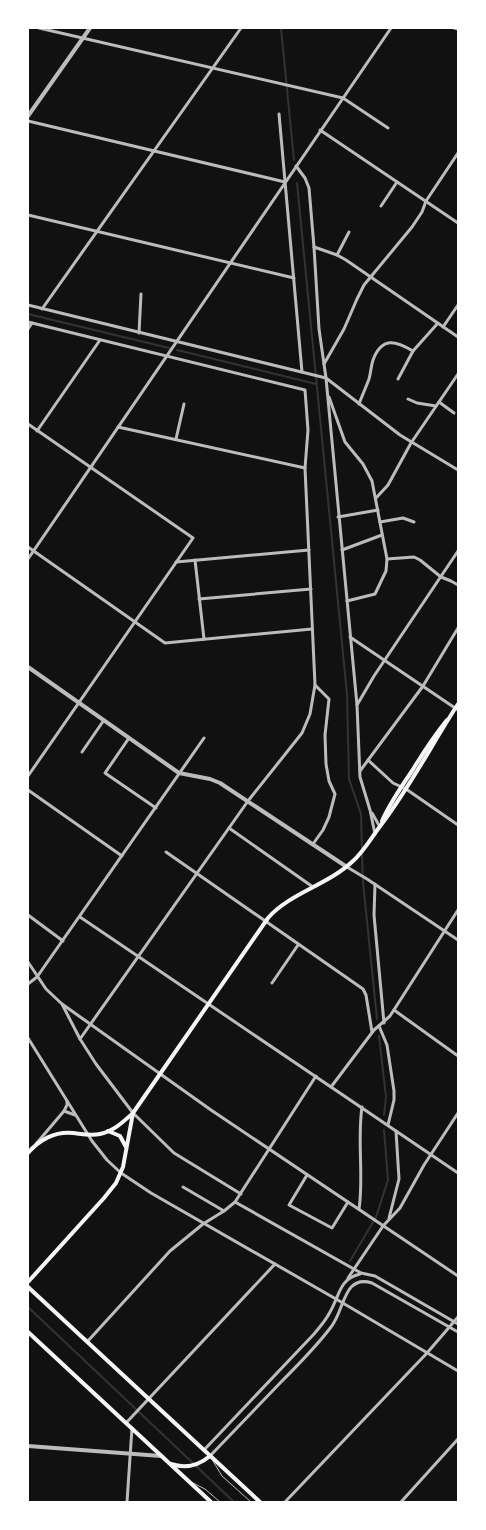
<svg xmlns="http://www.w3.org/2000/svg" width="486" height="1530" font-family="Raleway,sans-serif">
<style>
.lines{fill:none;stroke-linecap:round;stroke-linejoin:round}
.stream{stroke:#333;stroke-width:2}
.service{stroke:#bcbcbc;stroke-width:1}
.minor{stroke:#bcbcbc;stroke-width:3}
.tertiary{stroke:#bcbcbc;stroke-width:4}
.secondary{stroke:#f5f5f5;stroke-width:4}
</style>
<rect width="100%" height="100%" fill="#111"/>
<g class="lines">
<g class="stream">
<polyline points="281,28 294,160"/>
<polyline points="297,183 347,694 349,779 361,814 362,849"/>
<polyline points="28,314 169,348"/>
<polyline points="177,350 316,384"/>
<polyline points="362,854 363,882 377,1019"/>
<polyline points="379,1036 386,1097 384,1115"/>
<polyline points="350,1261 376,1217 388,1180 384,1130"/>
<polyline points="28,1307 234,1502"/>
</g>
<g class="service">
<polyline points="213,1461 222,1476 251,1502"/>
<polyline points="193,1483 205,1489 220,1502"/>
</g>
<g class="minor">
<polyline points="39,28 343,98 388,128"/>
<polyline points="454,28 458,29"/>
<polyline points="279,114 302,372"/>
<polyline points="28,121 285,182"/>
<polyline points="320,130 458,223"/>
<polyline points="296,166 305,178 309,188 314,247 319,329 326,378 357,705 360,777 370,810 375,834"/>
<polyline points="381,206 397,182"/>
<polyline points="28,215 294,278"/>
<polyline points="314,247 337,255 346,260 458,337"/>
<polyline points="337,255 349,232"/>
<polyline points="28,305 326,378 400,435 458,470"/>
<polyline points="42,309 241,28"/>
<polyline points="28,322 305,390 308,430 305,468 315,685 329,699 325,735 326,764 329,781 335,794 329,817 323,830 313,844"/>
<polyline points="443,327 458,305"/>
<polyline points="28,329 32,323"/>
<polyline points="139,333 141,294"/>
<polyline points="324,364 344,329 357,299 364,285 412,227 422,212 426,201 458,153"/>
<polyline points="398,379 413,351 438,323"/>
<polyline points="329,397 345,442 363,464 372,481 387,559 386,571 375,594 347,601"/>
<polyline points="408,399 417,403 436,406"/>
<polyline points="439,402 454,413"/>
<path d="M359 404C362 396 366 387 369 379 371 372 371 366 373 360 382 336 396 341 413 351"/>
<polyline points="28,424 193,538 28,776"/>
<polyline points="118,427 305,468"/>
<polyline points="37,431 100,340"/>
<polyline points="176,439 184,404"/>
<polyline points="376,498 388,485 411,443 458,374"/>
<polyline points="338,517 378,510"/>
<polyline points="380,522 403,518 414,522"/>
<polyline points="28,547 165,643 312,629"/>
<polyline points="342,550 382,535"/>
<polyline points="28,559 391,28"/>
<polyline points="387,559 414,557 420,560 441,577 451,581 458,585"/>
<polyline points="195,560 204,639"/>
<polyline points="176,562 309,550"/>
<polyline points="199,599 311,589"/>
<polyline points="350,637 458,710"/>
<polyline points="357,705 374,676 458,551"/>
<polyline points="129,738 105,773 156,808"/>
<polyline points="82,752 104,720"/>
<polyline points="368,760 393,783 406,789 458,825"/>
<polyline points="360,771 423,686 458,628"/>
<polyline points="28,790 122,856"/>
<polyline points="372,813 380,827"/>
<polyline points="229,828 313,887"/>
<polyline points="166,852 363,989 366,995 372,1032"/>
<polyline points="347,867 367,879 458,940"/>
<polyline points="375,884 374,915 384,1023"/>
<polyline points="28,915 63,941"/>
<polyline points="80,917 458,1173"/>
<polyline points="28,962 46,989 62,1004 80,1039 96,1064 133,1113 174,1153 241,1194"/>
<polyline points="272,983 298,945"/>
<polyline points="28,984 37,977 204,738"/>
<polyline points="62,1004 211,1110 458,1276"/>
<polyline points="394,1010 458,1056"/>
<polyline points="379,1026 387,1045 394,1091 394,1100 388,1125"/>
<polyline points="28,1038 92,1141 107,1160 121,1173 151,1193 336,1299 458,1371"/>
<polyline points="80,1039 248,801 302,733 310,714 315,685"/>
<polyline points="331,1087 374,1030 390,1016 458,910"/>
<polyline points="64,1111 75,1115"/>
<polyline points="36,1144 64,1111 67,1105 67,1101"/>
<polyline points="307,1175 289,1205 332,1228 348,1202"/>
<polyline points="183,1187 224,1211"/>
<polyline points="235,1202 361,1273 375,1276 458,1324"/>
<path d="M359 1209C364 1177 357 1141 362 1107"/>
<polyline points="389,1218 399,1179 396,1131"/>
<polyline points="348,1278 383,1226 400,1208 424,1165 458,1113"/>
<polyline points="87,1342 170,1251 203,1224 224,1211 235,1202 316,1076"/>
<polyline points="126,1423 275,1264"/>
<path d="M204 1450 314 1334C320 1327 326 1320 330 1312 340 1295 339 1279 360 1274"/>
<path d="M210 1456C234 1431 258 1406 282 1381 299 1364 316 1347 331 1327 345 1310 343 1274 372 1283L458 1332"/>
<polyline points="127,1502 132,1428"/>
<polyline points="285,1502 427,1353 458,1317"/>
<polyline points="401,1502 458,1439"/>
</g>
<g class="tertiary">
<polyline points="28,116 90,28"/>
<polyline points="28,667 179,773 210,779 220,783 347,867"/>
<polyline points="28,1446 161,1456"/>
</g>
<g class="secondary">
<path d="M382 821C390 803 401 787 412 771 423 753 434 736 447 720"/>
<polyline points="108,1131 120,1136 126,1147"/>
<path d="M28 1153C39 1140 55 1131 73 1133 82 1134 91 1136 100 1134 114 1131 123 1122 133 1113L268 918C290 893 328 885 353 861 364 851 371 838 381 825 410 787 432 744 458 704"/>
<polyline points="28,1282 104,1198 116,1183 123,1167 133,1113"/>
<polyline points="28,1287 260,1502"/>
<polyline points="28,1332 211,1502"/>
<path d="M171 1464C186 1469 198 1466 210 1456"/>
</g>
</g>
<rect width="486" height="1530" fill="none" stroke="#ffffff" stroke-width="58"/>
</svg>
